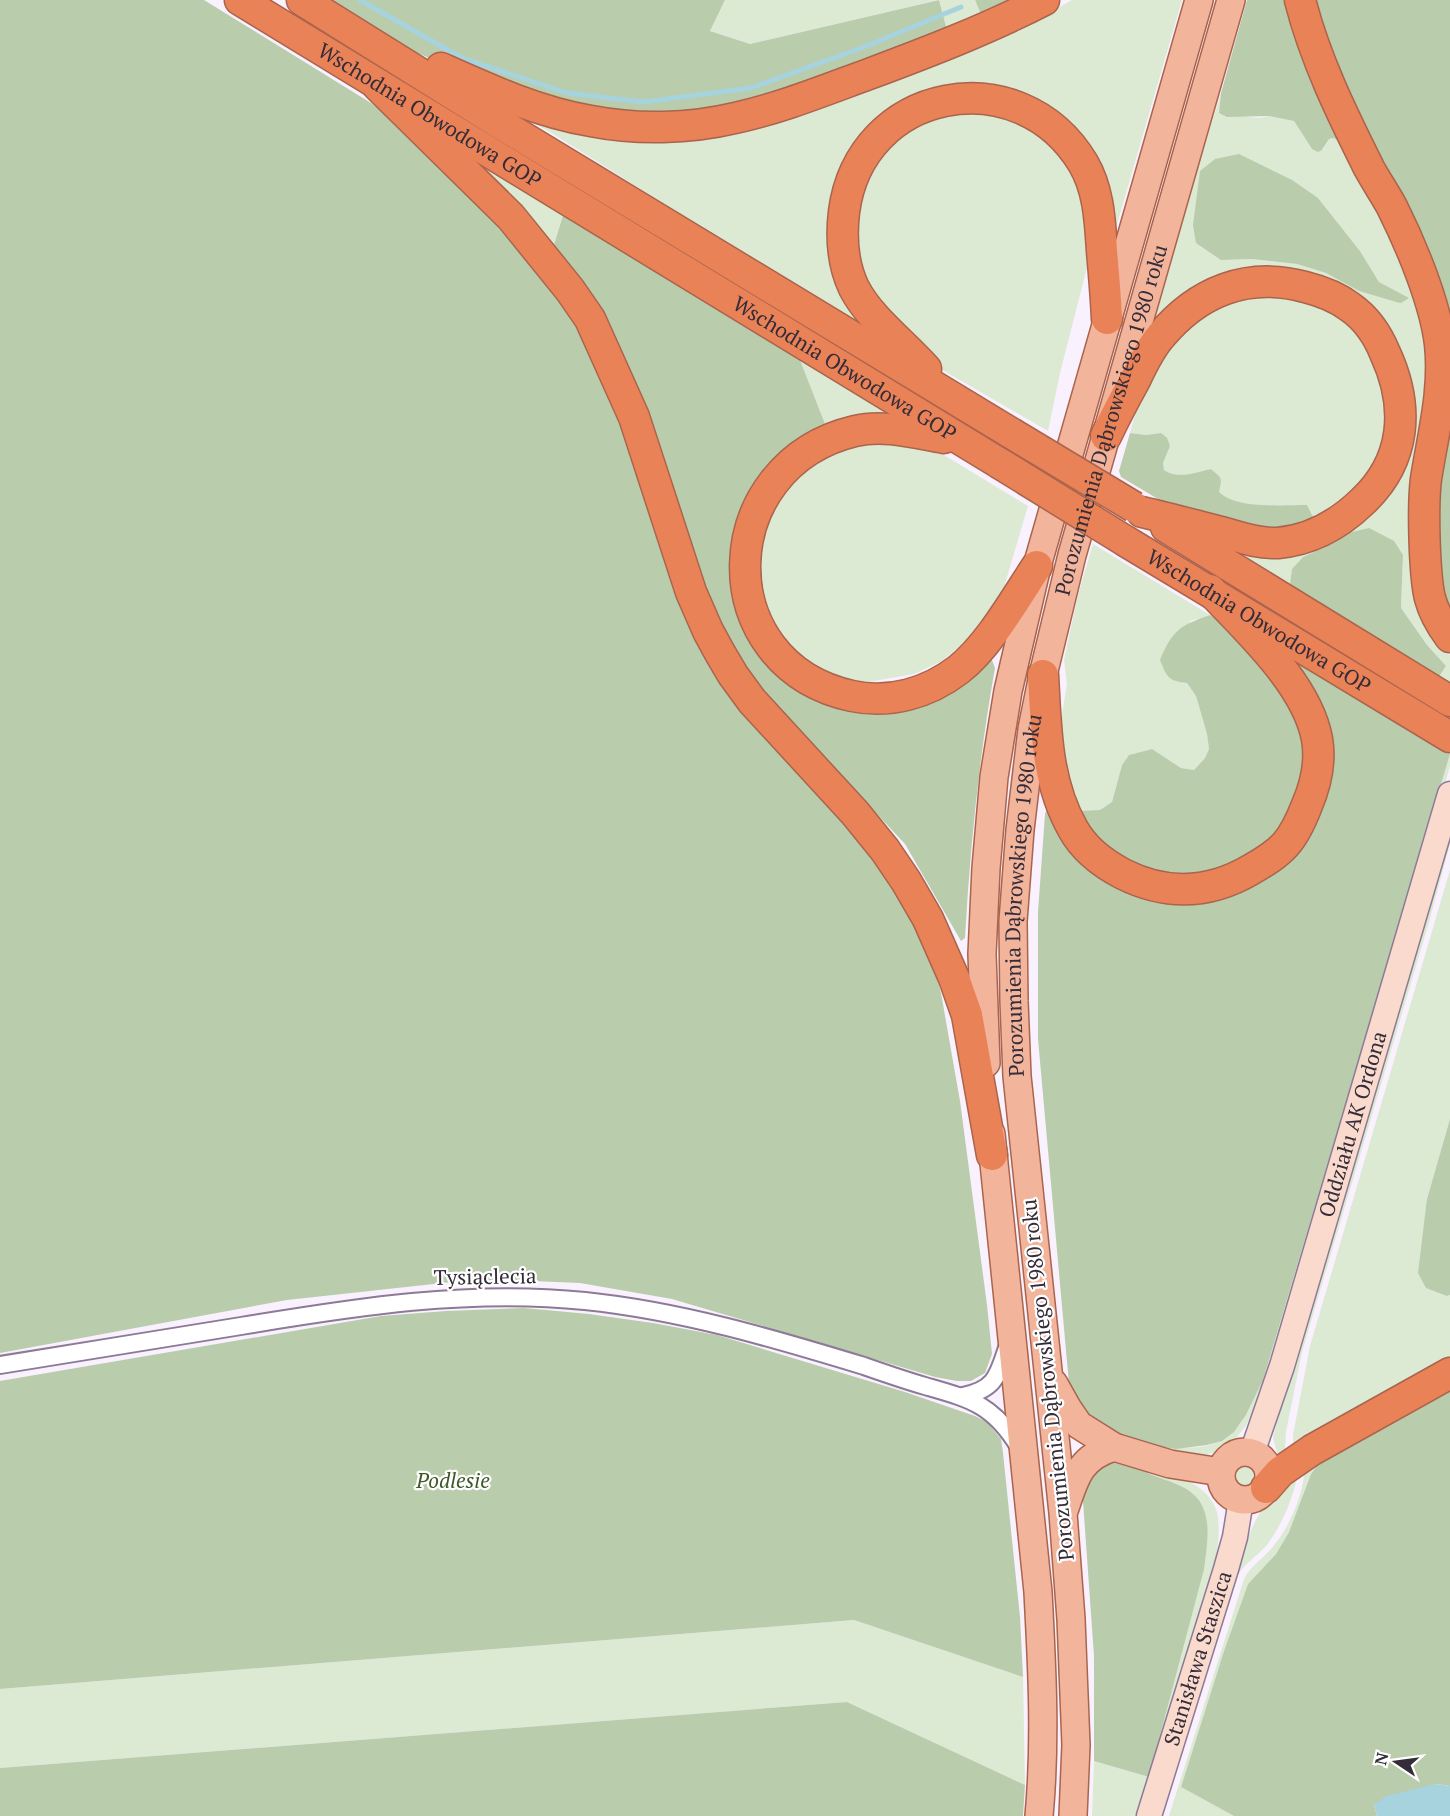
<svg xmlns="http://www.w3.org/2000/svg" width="1450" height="1816" font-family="'PT Serif',serif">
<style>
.green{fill:#dce9d3;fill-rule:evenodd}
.forest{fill:#b9ccac}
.water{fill:#a7d3df}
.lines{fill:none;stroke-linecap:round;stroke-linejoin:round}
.stream{stroke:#a7d3df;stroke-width:5}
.street-casing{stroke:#8c7a97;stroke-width:20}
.secondary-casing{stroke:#8c7a97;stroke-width:27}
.primary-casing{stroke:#aa644d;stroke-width:30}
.highway-casing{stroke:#aa644d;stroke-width:33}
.street{stroke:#fff;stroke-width:16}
.secondary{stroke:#f9dacd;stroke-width:24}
.primary{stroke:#f2b49b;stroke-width:27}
.highway{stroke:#ea8258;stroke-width:30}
.highway-bridge-casing{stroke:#aa644d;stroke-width:33;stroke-linecap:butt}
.highway-bridge{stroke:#ea8258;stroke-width:30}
.labels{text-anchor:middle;stroke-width:4.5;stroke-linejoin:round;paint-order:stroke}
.street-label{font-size:21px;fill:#342c38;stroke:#fff}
.park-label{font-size:21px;font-style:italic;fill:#3e5828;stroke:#fff}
</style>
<rect width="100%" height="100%" fill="#f9f1fe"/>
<g class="green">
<polygon points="725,0 938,0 750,44 710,31"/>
<polygon points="939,0 975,0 983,19 947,30"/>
<polygon points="1072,0 1182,0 1113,238 1092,153 1082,138 1069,124 1051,109 1028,98 919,95 894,106 882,116 832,207 884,342 550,132 506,109 995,37 1056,9"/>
<path d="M1221 93 1219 113 1259 118 1269 116 1294 121 1312 149 1323 150 1329 139 1333 138 1344 143 1410 271 1429 354 1440 645 1450 655V685L1438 678 1446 666 1427 645 1401 608 1403 555 1325 547 1303 557 1292 569 1290 584 1225 546 1314 547 1348 533 1381 499 1405 365 1289 270 1258 267 1232 270 1209 278 1193 288 1173 305 1145 338ZM1318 198 1360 251 1379 282 1408 298 1396 302 1359 291 1326 273 1297 264 1252 259 1221 260Z"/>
<polygon points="962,108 1038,128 1080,175 1094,240 1060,373 1048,431 939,368 869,294 854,250 858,189 900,128"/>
<polygon points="459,146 564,212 553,248"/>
<path d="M1245 293 1308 296 1369 337 1392 424 1369 478 1316 523 1306 505C1283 505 1236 509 1218 492L1221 482 1211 469C1196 472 1178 480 1164 470L1163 463 1170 446 1161 433 1146 435 1130 433 1141 392 1181 328Z"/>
<polygon points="800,360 899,414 827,429"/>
<polygon points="890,439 934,449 1028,506 1002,594 990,613 962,645 940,662 914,674 862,683 837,681 797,659 757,601 758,536 788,478 832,450"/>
<polygon points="1093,544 1210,615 1190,621 1175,681 1187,683 1196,696 1207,734 1209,749 1205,758 1194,770 1181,768 1152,749 1129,755 1122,765 1112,802 1100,810 1075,811 1059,733 1067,684 1064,660 1078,595"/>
<path d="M1450 754V766L1391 969 1263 1395C1254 1412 1239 1442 1221 1450 1196 1462 1164 1450 1139 1443 1168 1447 1210 1455 1233 1432 1247 1419 1254 1397 1263 1380Z"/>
<polygon points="1450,823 1450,844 1429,922 1302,1352 1286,1432 1285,1447 1286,1451 1278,1456 1273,1438 1286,1383"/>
<polygon points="1450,870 1450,1119 1427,1199 1447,1296 1450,1295 1450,1363 1293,1447 1293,1435 1310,1346"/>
<path d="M1321 1460 1311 1474 1289 1532 1276 1554 1248 1584 1224 1651 1181 1787 1234 1816H1169L1244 1579C1250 1567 1260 1561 1269 1551 1286 1534 1304 1496 1304 1471Z"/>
<path d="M1122 1462C1153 1470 1207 1476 1217 1512 1221 1530 1217 1553 1214 1572L1139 1816H1092L1094 1761 1149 1777 1193 1494 1180 1486Z"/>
<circle cx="1245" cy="1476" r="10"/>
<path d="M1297 1473C1296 1494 1279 1531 1265 1547 1256 1557 1245 1563 1238 1575L1162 1816H1159L1249 1535C1261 1507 1272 1491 1297 1473Z"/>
<polygon points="854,1620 1023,1677 1025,1785 847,1702 0,1768 0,1689"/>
</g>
<g class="forest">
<polygon points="0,0 204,0 371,103 410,133 501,222 570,315 609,393 643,484 661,548 906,903 934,965 941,993 960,1101 987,1305 992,1354 985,1373 971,1381 957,1381 935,1377 672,1299 580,1283 506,1280 452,1282 287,1300 0,1353"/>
<polygon points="321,0 725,0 710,31 750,44 939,0 947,30 830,77 710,112 600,114 468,76 407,48"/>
<polygon points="975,0 1022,0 983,19"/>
<polygon points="1247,0 1287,0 1344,143 1333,138 1329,139 1322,150 1318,152 1312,149 1294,121 1269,116 1227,117 1219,113 1221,93"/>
<polygon points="1310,0 1450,0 1450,345 1361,131"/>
<polygon points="1239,154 1292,180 1318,198 1360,251 1379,282 1409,298 1401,303 1396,302 1359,291 1326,273 1297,264 1252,259 1221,260 1196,243 1193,225 1200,171 1215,159"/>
<path d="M564 212 800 360 827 429 735 540 731 573 734 594 747 633 762 658 786 679 805 693 825 702 848 708 983 660H992L995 668C979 757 970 848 965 938L961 941 905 844 767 696 729 648 553 248Z"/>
<polygon points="1450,388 1450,616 1438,577 1435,530"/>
<path d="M1130 433 1146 435 1161 433 1167 438 1170 446 1163 463 1164 470C1178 480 1196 472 1211 469L1220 477 1221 482 1219 492C1236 509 1283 505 1307 505L1316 523 1278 533 1173 508 1121 477 1119 471Z"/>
<polygon points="1369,528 1394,541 1403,555 1401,608 1427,645 1446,666 1438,678 1344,620 1290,584 1292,569 1303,557 1325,547 1348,533"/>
<path d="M1210 615 1223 623 1259 654 1303 726 1306 771 1279 837 1231 867 1189 877 1148 872 1097 841 1075 811 1100 810 1112 802 1122 765 1129 755 1152 749 1181 768 1194 770 1205 758 1209 749 1207 734 1196 696 1187 683C1168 681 1167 677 1160 660 1172 631 1180 625 1210 615Z"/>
<polygon points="1283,651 1450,754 1263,1380 1246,1415 1234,1432 1222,1441 1207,1445 1176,1449 1139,1443 1095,1427 1070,1395 1038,1039 1038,912 1045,814 1049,802 1062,825 1187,899 1319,811"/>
<polygon points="1450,1119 1450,1295 1447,1296 1426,1288 1418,1273 1427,1199"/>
<polygon points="524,1308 589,1314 653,1323 717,1335 905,1392 975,1416 987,1422 1001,1439 1003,1453 1020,1617 1023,1677 854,1620 0,1689 0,1381 381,1316 446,1311"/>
<polygon points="1450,1384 1450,1786 1436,1784 1374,1805 1377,1816 1234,1816 1181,1787 1224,1651 1248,1584 1276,1554 1289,1532 1311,1474 1321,1460"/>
<path d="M1112 1461C1127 1462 1141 1470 1155 1476 1168 1481 1183 1485 1193 1494 1214 1512 1207 1545 1204 1569L1149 1777 1094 1761V1656L1082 1487 1090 1470Z"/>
<polygon points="847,1702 1025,1785 1023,1816 0,1816 0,1768"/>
</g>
<polygon class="water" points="1436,1784 1450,1786 1450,1816 1377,1816 1374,1805 1386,1796"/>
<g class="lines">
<polyline class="stream" points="360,0 462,58 567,93 644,102 751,88 864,47 961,7"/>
<g class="street-casing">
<g id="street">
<path d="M0 1365C80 1352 161 1339 241 1326 355 1307 469 1289 585 1301 681 1311 772 1338 864 1366 884 1373 904 1380 925 1386 970 1399 993 1404 1019 1447"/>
<path d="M963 1396C997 1389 998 1374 1008 1345"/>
</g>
</g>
<g class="secondary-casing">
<g id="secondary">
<path id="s1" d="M1252 1453 1282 1366 1450 794"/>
<path id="s2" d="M1149 1816 1226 1569 1235 1537 1241 1500"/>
</g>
</g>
<g class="primary-casing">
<g id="primary">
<polyline points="986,1063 982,954 986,868 994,777 1008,691 1037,566 1199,0"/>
<path d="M991 1134 1038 1592C1042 1667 1046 1741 1039 1816"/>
<polyline points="1054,1384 1068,1409 1079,1425 1114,1447 1170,1464 1221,1472"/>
<circle cx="1245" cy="1476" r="24"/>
<path d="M1065 1508C1075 1478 1080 1457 1114 1447"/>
<path id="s3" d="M1073 1816 1076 1745 1071 1619 1063 1513 1017 1076 1014 1001 1013 921 1020 830 1032 729 1043 675 1072 555 1231 0"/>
</g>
</g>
<g class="highway-casing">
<g id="highway">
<path id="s4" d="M240 0 999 463"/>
<polyline points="302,0 501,124 1011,433"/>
<path d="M1300 0C1315 59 1342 114 1369 168 1376 181 1385 194 1392 207 1411 245 1435 302 1440 344 1445 391 1433 434 1426 479 1423 503 1424 528 1425 552 1427 589 1427 606 1450 637"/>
<path d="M441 68C490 90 538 112 591 121 637 130 689 129 735 118 781 108 825 90 869 74 928 52 988 29 1044 0"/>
<polyline points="377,85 511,217 570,290 590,319 634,417 691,592 708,631 720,653 733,675 752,701 855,813 885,850 906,881 928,919 954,978 967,1015 992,1155"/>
<path d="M926 369C903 343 870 319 854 288 843 265 841 237 844 212 860 87 1019 57 1083 163 1099 190 1100 221 1102 251 1104 274 1106 296 1107 319"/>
<path d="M1106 436C1115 417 1125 398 1135 380 1142 365 1150 349 1160 337 1197 292 1247 271 1305 287 1321 291 1337 297 1350 307 1366 318 1378 336 1385 353 1410 407 1406 461 1362 502 1338 525 1311 540 1278 543 1259 544 1239 537 1221 532 1194 525 1168 518 1142 512"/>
<path d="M944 438C915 433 884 424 855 431 712 465 706 664 852 696 890 704 928 693 958 670 989 646 1015 599 1037 566"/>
<polyline points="1166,527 1450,701"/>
<path id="s5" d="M1127 542 1450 737"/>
<path d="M1043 675C1046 728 1046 782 1073 829 1084 849 1104 864 1123 874 1167 896 1210 894 1252 869 1264 862 1276 855 1285 845 1295 834 1302 818 1307 805 1316 784 1321 762 1317 739 1307 684 1247 630 1210 590"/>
<polyline points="1266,1488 1280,1472 1312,1450 1450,1373"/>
</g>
</g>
<use href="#street" class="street"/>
<use href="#secondary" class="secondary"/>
<use href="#primary" class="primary"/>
<use href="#highway" class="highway"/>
<g class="highway-bridge-casing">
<g id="highway-bridge">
<polyline points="1011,433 1134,507"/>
<polyline points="999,463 1127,542"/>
</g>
</g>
<use href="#highway-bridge" class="highway-bridge"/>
</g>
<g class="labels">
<g class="street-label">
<text dy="7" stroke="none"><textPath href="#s4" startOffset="222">Wschodnia Obwodowa GOP</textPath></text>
<text dy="7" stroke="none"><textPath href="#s4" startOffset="708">Wschodnia Obwodowa GOP</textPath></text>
<text dy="7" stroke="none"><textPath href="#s3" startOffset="1410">Porozumienia Dąbrowskiego 1980 roku</textPath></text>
<text dy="7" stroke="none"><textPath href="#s5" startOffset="154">Wschodnia Obwodowa GOP</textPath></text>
<text dy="7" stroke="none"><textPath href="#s3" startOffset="924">Porozumienia Dąbrowskiego 1980 roku</textPath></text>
<text dy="7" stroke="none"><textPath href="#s1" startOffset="344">Oddziału AK Ordona</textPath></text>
<text transform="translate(485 1277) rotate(-1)" y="7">Tysiąclecia</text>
<text transform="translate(1048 1380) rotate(-96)" y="7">Porozumienia Dąbrowskiego 1980 roku</text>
<text dy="7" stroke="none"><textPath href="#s2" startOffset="165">Stanisława Staszica</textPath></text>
</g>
<g class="park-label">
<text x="453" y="1488">Podlesie</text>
</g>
</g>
<g transform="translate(1396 1762) rotate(283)" stroke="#ffffff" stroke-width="4.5" paint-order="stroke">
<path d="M0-4.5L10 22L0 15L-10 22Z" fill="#342c38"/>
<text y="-9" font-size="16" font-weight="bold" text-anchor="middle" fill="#342c38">N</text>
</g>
</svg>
